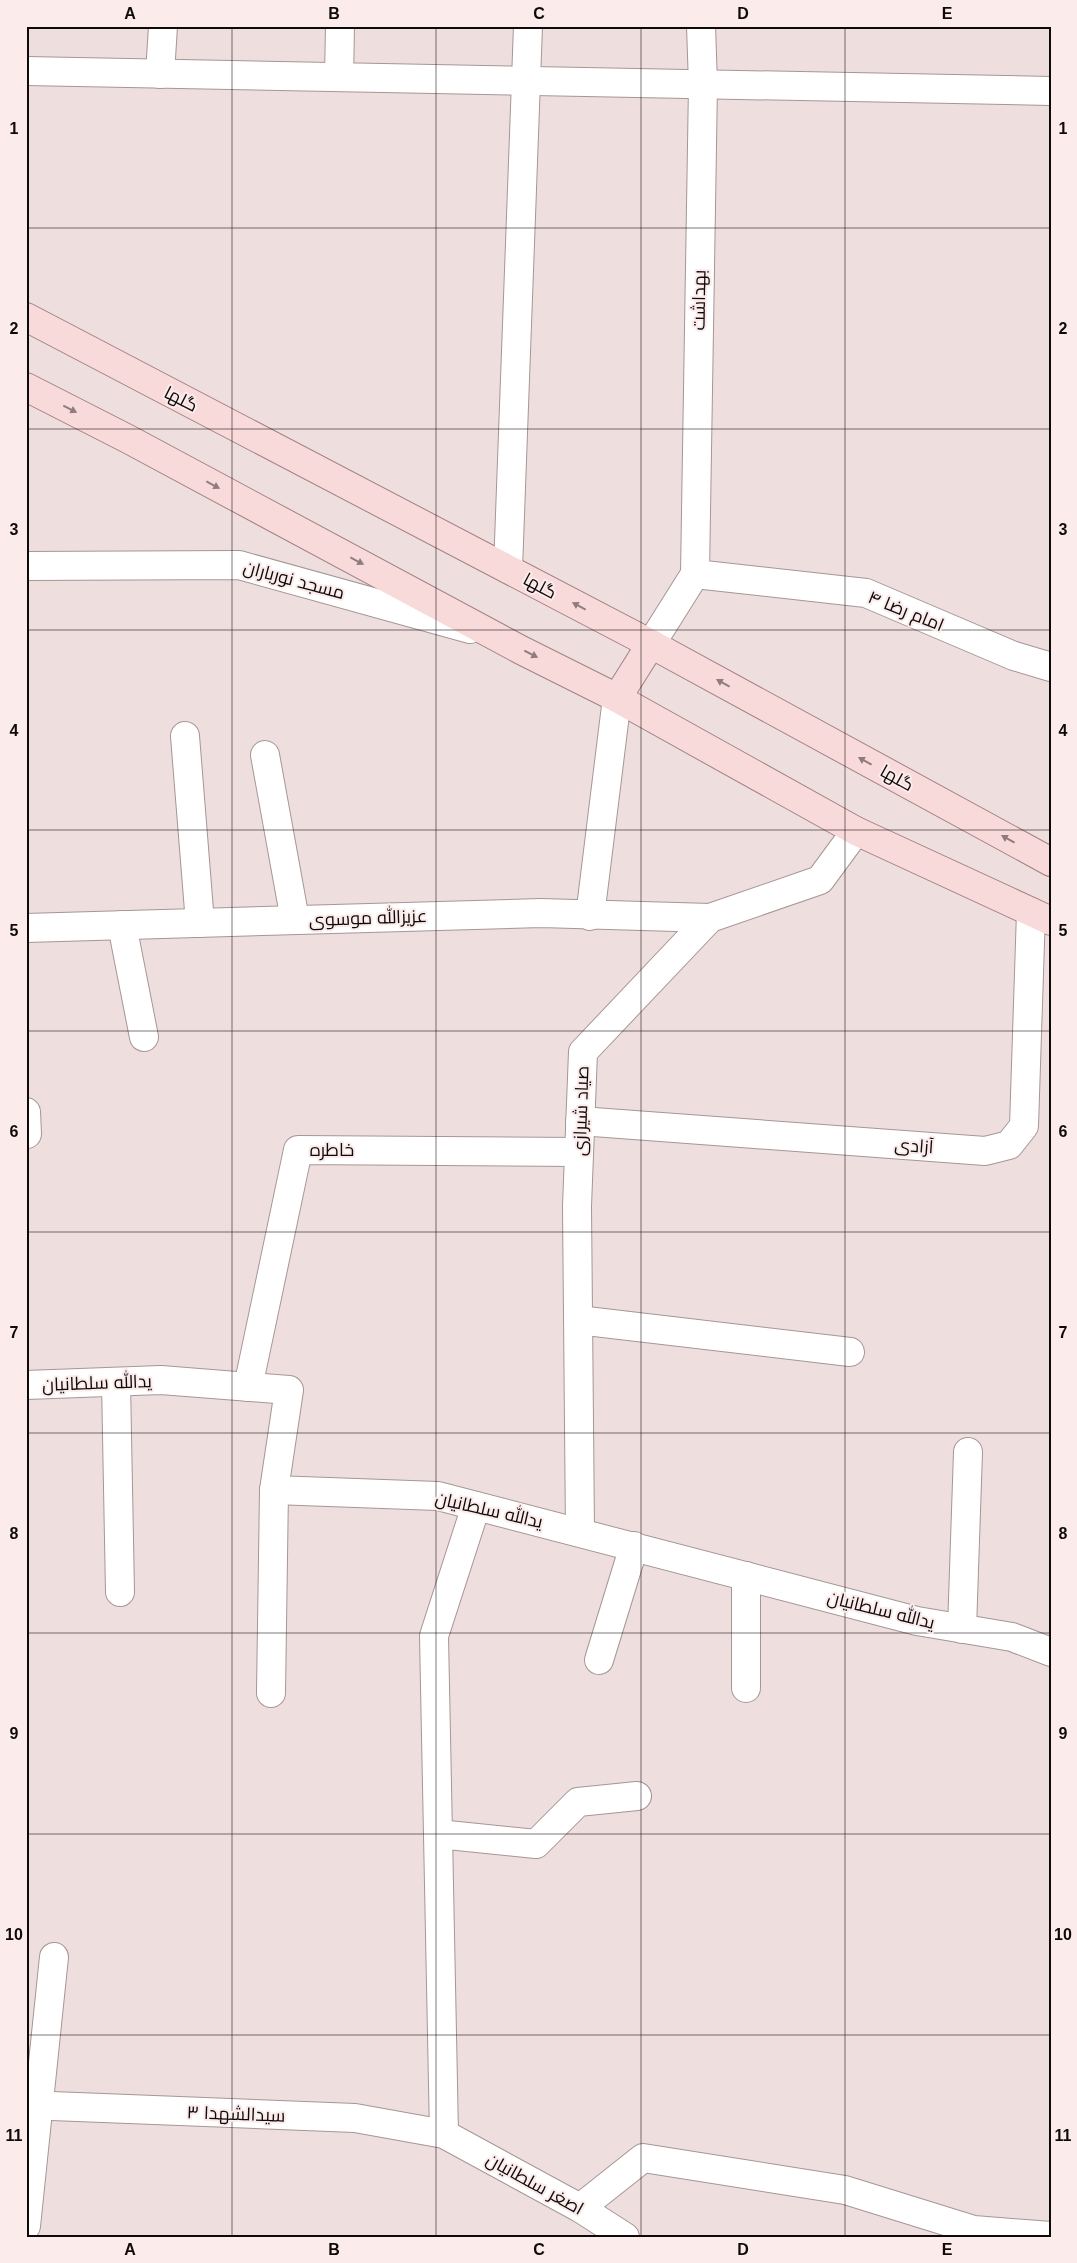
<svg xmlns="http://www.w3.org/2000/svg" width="1077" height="2263" font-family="Helvetica,Cairo,sans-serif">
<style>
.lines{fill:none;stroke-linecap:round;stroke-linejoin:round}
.minor-casing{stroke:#a69696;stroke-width:30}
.major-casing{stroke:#a38182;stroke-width:30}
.minor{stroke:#fff;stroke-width:28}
.major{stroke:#f8dadb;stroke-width:28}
.oneway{fill:#8f7c7d}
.grid{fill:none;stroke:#0f0a0a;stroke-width:1;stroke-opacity:0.55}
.labels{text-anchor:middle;stroke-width:4;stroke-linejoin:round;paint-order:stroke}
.street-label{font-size:18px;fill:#0f0a0a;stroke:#fcebeb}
.neatline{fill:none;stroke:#0f0a0a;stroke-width:2}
.grid-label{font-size:16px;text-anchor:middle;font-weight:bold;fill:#0f0a0a}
</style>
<rect width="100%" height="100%" fill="#efdede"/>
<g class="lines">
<g class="minor-casing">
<g id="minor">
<polyline points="26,71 1051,91"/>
<polyline points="160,74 163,26"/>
<polyline points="339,77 340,26"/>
<polyline points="26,566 239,565 470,629"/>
<polyline points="508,569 528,26"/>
<polyline points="695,574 703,84 701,26"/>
<polyline points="695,574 866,593 1014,656 1051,667"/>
<polyline points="651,644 695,574"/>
<polyline points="185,736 200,923"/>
<polyline points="265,755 295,920"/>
<polyline points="590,916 617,698"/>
<polyline points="122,925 144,1037"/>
<polyline points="26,928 541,913 710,918"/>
<polyline points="26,1112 27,1134"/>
<polyline points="580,1121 985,1151 1009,1145 1024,1126 1031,912"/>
<polyline points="578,1320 850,1352"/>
<polyline points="116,1382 120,1592"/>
<polyline points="26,1385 161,1380 289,1390 274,1490 438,1496 917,1621 1012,1637 1051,1652"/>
<polyline points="248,1387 298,1150 579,1152"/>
<polyline points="580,1532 577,1206 583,1052 710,918 820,880 856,831"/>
<polyline points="962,1629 968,1452"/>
<polyline points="599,1660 634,1546"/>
<polyline points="746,1688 746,1576"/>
<polyline points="271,1693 274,1490"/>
<polyline points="438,1834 536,1844 578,1802 637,1796"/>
<polyline points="26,2105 355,2118 444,2134 580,2208 625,2237"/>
<polyline points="444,2134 434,1636 476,1506"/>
<polyline points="580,2208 643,2158 845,2190 974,2230 1051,2236"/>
<polyline points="26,2226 54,1957"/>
</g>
</g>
<g class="major-casing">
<g id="major">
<polyline points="26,317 651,644 1051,862"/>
<polyline points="26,387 128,439 521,650 617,698 856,831 1051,921"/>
<polyline points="617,698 651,644"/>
</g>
</g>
<use href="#minor" class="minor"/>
<use href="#major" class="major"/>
</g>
<defs><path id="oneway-solid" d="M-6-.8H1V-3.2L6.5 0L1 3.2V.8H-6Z" transform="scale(1.25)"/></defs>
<g class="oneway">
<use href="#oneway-solid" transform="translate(70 409) rotate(27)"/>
<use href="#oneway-solid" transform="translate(213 485) rotate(28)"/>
<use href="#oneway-solid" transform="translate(357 561) rotate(28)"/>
<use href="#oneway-solid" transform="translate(579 606) rotate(-152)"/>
<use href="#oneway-solid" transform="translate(531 654) rotate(27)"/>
<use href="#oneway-solid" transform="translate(723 683) rotate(-151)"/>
<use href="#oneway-solid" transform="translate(865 761) rotate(-151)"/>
<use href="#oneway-solid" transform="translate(1008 839) rotate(-151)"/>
</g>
<path class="grid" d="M232 26V2237M436 26V2237M641 26V2237M845 26V2237M26 228H1051M26 429H1051M26 630H1051M26 830H1051M26 1031H1051M26 1232H1051M26 1433H1051M26 1633H1051M26 1834H1051M26 2035H1051"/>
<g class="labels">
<g class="street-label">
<text transform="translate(699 300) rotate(-89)" y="6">بهداشت</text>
<text transform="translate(181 399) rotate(27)" y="6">گلها</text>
<text transform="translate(294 580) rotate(15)" y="6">مسجد نورباران</text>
<text transform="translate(540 586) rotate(28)" y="6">گلها</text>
<text transform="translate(906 611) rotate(22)" y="6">امام رضا ۴</text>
<text transform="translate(897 778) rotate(29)" y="6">گلها</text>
<text transform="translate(368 918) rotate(-2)" y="6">عزیزالله موسوی</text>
<text transform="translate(581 1111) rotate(-88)" y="6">صیاد شیرازی</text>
<text transform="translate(914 1146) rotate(4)" y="6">آزادی</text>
<text x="332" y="1156">خاطره</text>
<text transform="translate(97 1383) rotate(-2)" y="6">یدالله سلطانیان</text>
<text transform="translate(489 1510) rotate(13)" y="6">یدالله سلطانیان</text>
<text transform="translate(881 1610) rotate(14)" y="6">یدالله سلطانیان</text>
<text transform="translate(236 2114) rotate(2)" y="6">سیدالشهدا ۳</text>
<text transform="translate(535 2184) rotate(29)" y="6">اصغر سلطانیان</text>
</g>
</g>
<rect width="1077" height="2263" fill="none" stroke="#fcebeb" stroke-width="55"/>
<rect x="28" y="28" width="1022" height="2208" class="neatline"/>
<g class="grid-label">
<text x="130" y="19">A</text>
<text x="334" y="19">B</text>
<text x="539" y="19">C</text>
<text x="743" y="19">D</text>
<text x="947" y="19">E</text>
<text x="14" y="134">1</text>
<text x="1063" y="134">1</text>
<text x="14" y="334">2</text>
<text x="1063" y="334">2</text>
<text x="14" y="535">3</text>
<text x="1063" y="535">3</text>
<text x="14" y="736">4</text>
<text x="1063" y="736">4</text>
<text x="14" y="936">5</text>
<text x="1063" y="936">5</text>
<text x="14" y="1137">6</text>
<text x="1063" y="1137">6</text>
<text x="14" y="1338">7</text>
<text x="1063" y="1338">7</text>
<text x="14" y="1539">8</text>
<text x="1063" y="1539">8</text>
<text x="14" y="1739">9</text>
<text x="1063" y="1739">9</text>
<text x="14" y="1940">10</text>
<text x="1063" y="1940">10</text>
<text x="14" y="2141">11</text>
<text x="1063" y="2141">11</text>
<text x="130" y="2255">A</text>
<text x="334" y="2255">B</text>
<text x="539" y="2255">C</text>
<text x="743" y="2255">D</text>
<text x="947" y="2255">E</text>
</g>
</svg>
